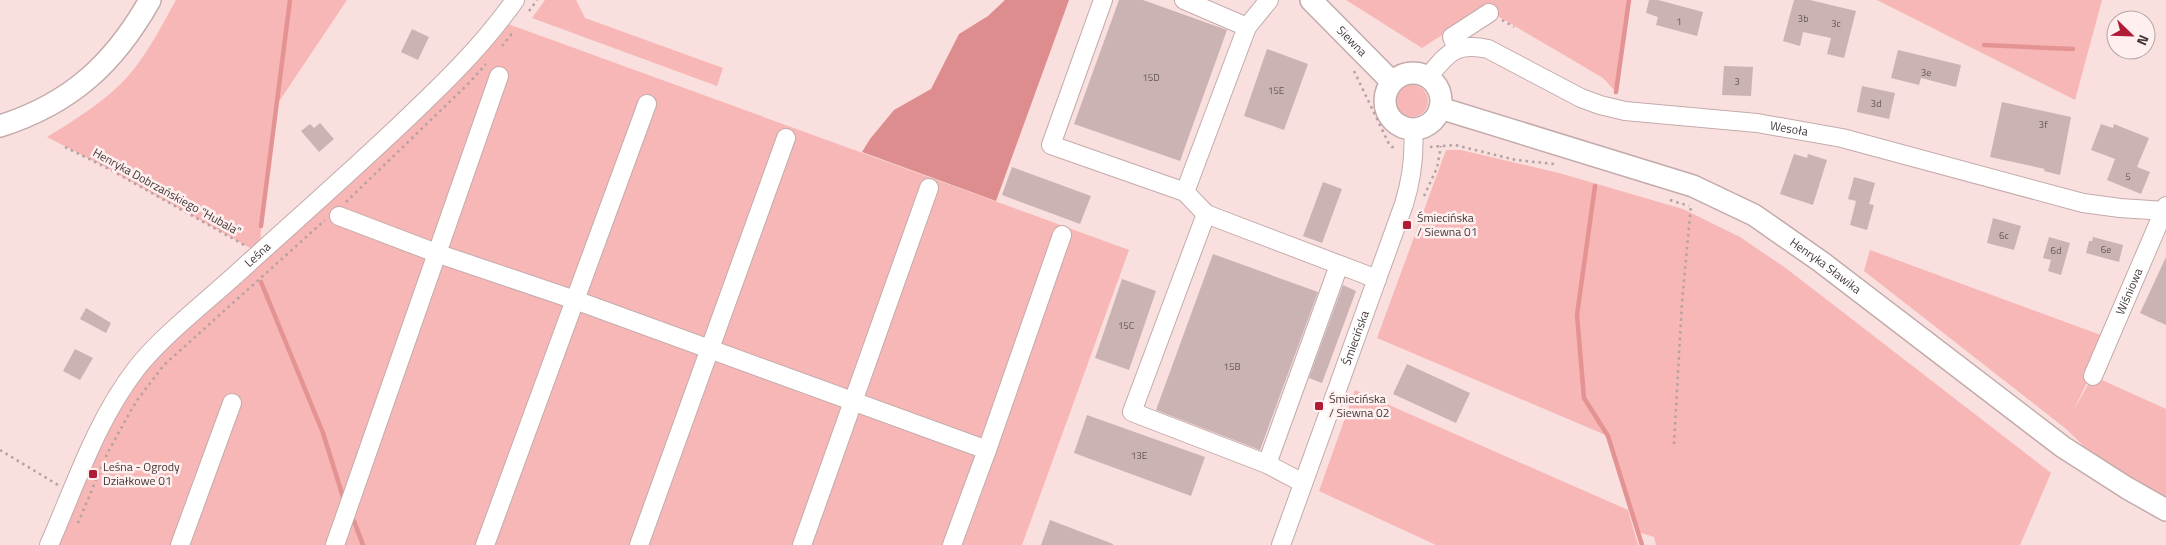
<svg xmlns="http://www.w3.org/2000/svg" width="2166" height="545" font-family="'Titillium Web',sans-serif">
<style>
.green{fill:#f7b7b6}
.forest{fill:#dd8d8d}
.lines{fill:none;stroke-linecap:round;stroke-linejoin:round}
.stream{stroke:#e49393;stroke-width:4.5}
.building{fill:#ccb3b3}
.minor-casing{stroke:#c4abab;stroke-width:20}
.major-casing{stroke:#c4abab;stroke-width:24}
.path{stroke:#b5a1a0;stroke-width:2.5;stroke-dasharray:2.5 4;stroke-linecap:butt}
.minor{stroke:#fff;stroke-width:18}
.major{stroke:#fff;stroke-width:21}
.poi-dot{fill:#b01c35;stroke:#ffefef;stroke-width:2}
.labels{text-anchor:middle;stroke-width:5;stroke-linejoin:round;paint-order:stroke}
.number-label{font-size:10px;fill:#655858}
.street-label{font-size:12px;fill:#433939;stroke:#ffefef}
.poi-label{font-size:12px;fill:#433939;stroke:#ffefef;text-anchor:start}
</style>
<rect width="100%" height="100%" fill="#f9dfde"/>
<g class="green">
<path d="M176 0H347L276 106 261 226 260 252 500 21 1129 250 1022 545H49L119 394 259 253 109 169 47 137C76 119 106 101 129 75 148 53 162 25 176 0Z"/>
<polygon points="545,0 576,0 585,18 723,68 717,86 532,18"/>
<polygon points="1346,0 1629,0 1616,92 1603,78 1484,8 1422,48"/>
<polygon points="1877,0 2102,0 2075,100"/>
<circle cx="1412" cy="101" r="16"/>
<polygon points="1446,150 1461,150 1559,173 1683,209 1740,237 1787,269 2051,473 2020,545 1656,545 1654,537 1638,532 1608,436 1377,338"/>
<polygon points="1870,250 2109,338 2073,411 2093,376 2166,409 2166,510 2127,488 2065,428 1864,271"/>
<polygon points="1355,390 1628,510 1638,545 1436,545 1319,491"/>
</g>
<polygon class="forest" points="1005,0 1069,0 996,201 862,152 870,139 894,110 931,89 959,34 988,16"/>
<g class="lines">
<g class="stream">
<polyline points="1984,45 2073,49"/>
<polyline points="1616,92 1629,0"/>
<polyline points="1595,186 1577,315 1584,398 1608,436 1642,545"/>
<polyline points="261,226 290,0"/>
<polyline points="261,282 323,433 344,500"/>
<polyline points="354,521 363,545"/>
</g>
</g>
<g class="building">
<polygon points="1119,0 1143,0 1227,30 1180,161 1074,124"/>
<polygon points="1649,0 1658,0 1703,12 1697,36 1656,25 1658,17 1646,13"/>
<polygon points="1794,0 1810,0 1856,11 1844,58 1827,54 1831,38 1803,32 1800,46 1783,41"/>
<polygon points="412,29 429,37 418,60 401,52"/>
<polygon points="1267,49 1308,64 1284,130 1244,116"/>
<polygon points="1898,50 1961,65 1956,87 1921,78 1919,85 1891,78"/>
<polygon points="1724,66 1753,67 1751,96 1722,95"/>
<polygon points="1862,86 1895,93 1889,119 1857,112"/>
<polygon points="2002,102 2071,117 2060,175 2044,171 2045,169 1990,157"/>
<polygon points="320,123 334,139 319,152 301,131 310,124 314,128"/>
<polygon points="2101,124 2113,128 2114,124 2149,138 2137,167 2150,172 2141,194 2107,180 2115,159 2091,150"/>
<polygon points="1794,154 1807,158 1808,154 1827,160 1813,205 1780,194"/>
<polygon points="1012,167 1091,196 1080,224 1002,195"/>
<polygon points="1854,177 1875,183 1869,204 1874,205 1867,230 1850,225 1856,201 1848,199"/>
<polygon points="1323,182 1342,189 1322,243 1303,236"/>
<polygon points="1993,218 2021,226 2014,250 1987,243"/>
<polygon points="2049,237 2070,243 2061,275 2048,271 2051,260 2043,258"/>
<polygon points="2093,237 2123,245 2119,262 2086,253 2089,241 2092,241"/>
<polygon points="1213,254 1318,292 1260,450 1156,410"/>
<polygon points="2166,257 2166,325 2140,313"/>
<polygon points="1122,279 1156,291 1129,370 1095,358"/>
<polygon points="1343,285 1356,291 1322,383 1309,378"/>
<polygon points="86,308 111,323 106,333 80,319"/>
<polygon points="75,349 93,358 80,380 63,371"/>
<polygon points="1407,364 1470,393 1456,423 1393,394"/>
<polygon points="1087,415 1205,457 1191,496 1074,453"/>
<polygon points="1050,520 1113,544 1113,545 1041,545"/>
</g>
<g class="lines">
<g class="minor-casing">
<g id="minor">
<polyline points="1103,0 1051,145 1185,192 1206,214 1377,279"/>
<polyline points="1184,0 1247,27 1185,192"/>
<polyline points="1247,27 1269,0"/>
<polyline points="1457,49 1452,37 1489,13"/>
<path id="s1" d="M1428 77C1448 53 1455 42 1488 49L1581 98 1600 105 1625 111 1757 123 1842 138 2083 203 2120 208 2166 211"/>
<polyline points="1206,214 1132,412 1267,464 1339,265"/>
<polyline points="339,216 436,253 575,300 987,450 952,545"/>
<path id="s2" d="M2093 376 2166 206"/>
<polyline points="987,450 1062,235"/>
<polyline points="1267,464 1303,483"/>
<path id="s3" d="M49 545C75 486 96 421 136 369 160 338 202 305 232 278 288 227 345 177 400 125 441 86 482 47 515 0"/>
<polyline points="180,545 232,403"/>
<polyline points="335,545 499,76"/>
<polyline points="485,545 647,104"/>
<polyline points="639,545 786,138"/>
<polyline points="802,545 929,188"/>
<path id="s4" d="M1281 545 1404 204C1412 178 1415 155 1413 128"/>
</g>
</g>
<g class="major-casing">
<g id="major">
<path id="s5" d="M1311 0 1392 82"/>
<circle cx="1413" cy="101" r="28"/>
<path id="s6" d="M1440 108 1693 186 1754 215 1820 261 2063 447 2127 488 2166 510"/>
<path d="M0 126C70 104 114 64 150 0"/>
</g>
</g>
<g class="path">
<polyline points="529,11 537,0"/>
<polyline points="1502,20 1514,27"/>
<polyline points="502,46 514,31"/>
<polyline points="1354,71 1389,144 1392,147 1397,147"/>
<polyline points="65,147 109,169 246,246"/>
<polyline points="1430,147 1455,145 1516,160 1555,164"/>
<polyline points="1424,196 1437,168 1441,146"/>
<polyline points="1670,200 1689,206"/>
<polyline points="346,202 468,84 486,64"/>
<polyline points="1674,444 1682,302 1691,205"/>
<polyline points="0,450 58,485"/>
<polyline points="78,523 107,454 130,412 138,399 164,365 325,220"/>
</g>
<use href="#minor" class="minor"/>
<use href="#major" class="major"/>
</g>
<g class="poi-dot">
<rect x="1402" y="220" width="10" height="10" rx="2.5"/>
<rect x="1314" y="401" width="10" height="10" rx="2.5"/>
<rect x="88" y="469" width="10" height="10" rx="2.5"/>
</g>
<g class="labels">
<g class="number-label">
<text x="1803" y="22">3b</text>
<text x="1679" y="25">1</text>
<text x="1836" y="27">3c</text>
<text x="1926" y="76">3e</text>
<text x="1151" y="81">15D</text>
<text x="1737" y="85">3</text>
<text x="1276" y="94">15E</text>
<text x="1876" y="107">3d</text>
<text x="2043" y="128">3f</text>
<text x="2128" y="180">5</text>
<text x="2004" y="239">6c</text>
<text x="2106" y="253">6e</text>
<text x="2056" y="254">6d</text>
<text x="1126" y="329">15C</text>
<text x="1232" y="370">15B</text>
<text x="1139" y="459">13E</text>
</g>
<g class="street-label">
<text dy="4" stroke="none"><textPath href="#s5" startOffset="58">Siewna</textPath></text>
<text dy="4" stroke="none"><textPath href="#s1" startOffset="388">Wesoła</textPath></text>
<text transform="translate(167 192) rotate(29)" y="4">Henryka Dobrzańskiego "Hubala"</text>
<text dy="4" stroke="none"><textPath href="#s3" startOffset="364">Leśna</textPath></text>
<text dy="4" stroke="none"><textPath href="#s6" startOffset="420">Henryka Sławika</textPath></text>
<text dy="4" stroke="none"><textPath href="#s2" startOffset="92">Wiśniowa</textPath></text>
<text dy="4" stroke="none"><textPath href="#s4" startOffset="220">Śmiecińska</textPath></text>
</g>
<g class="poi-label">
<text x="1417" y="222">Śmiecińska<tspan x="1417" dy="14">/ Siewna 01</tspan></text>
<text x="1329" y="403">Śmiecińska<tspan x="1329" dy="14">/ Siewna 02</tspan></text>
<text x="103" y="471">Leśna - Ogrody<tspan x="103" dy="14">Działkowe 01</tspan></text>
</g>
</g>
<g transform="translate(2131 35) rotate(113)"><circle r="24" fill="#ffefef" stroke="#b4a6a6"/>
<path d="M0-4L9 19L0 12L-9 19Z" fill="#b01c35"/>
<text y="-8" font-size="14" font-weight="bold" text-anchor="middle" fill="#433939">N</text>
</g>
</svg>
